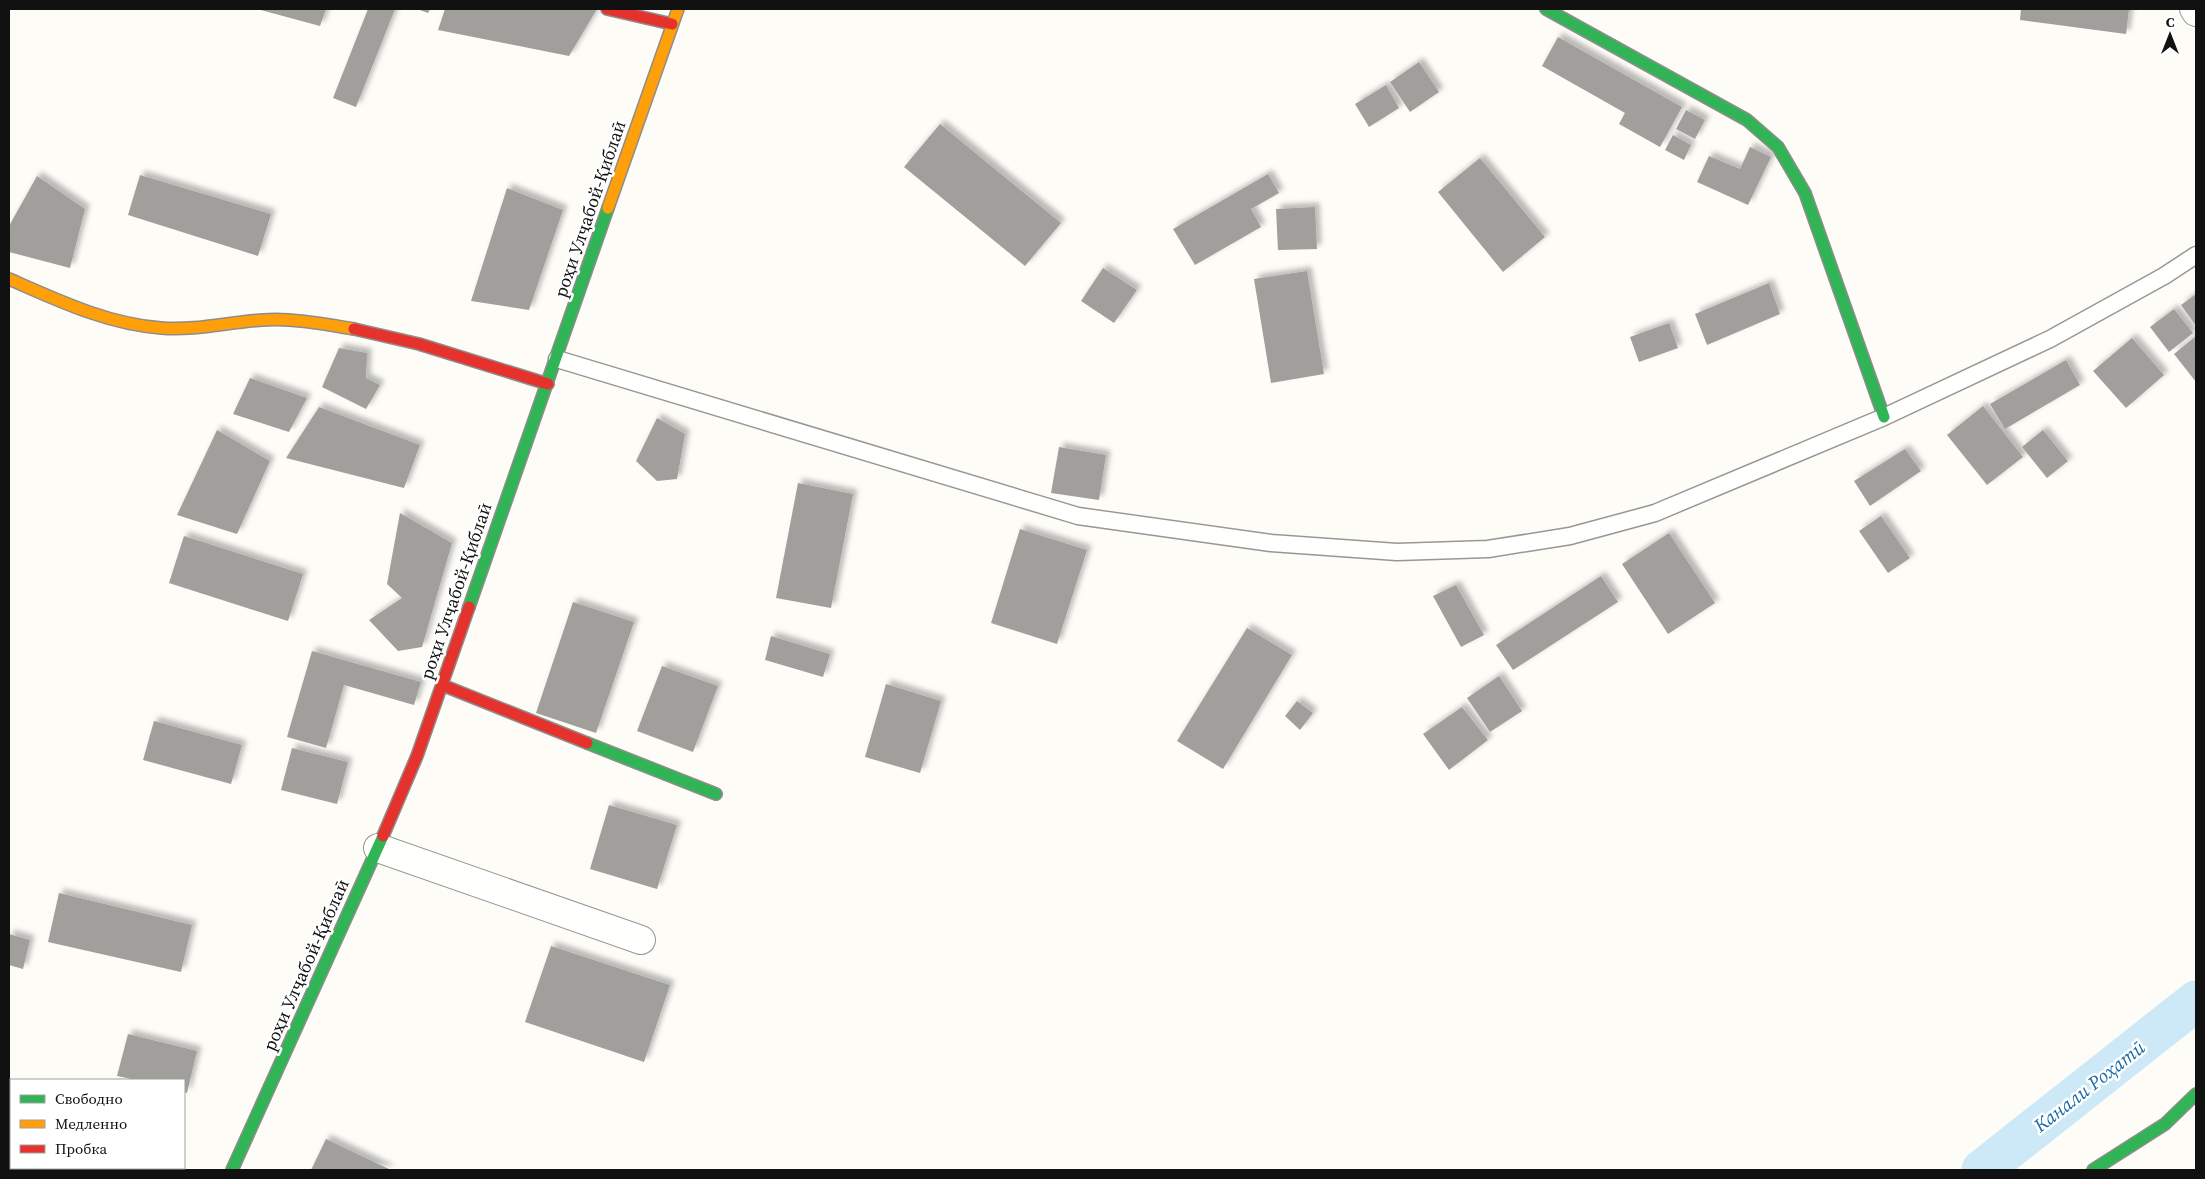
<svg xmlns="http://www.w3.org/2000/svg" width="2205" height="1179" font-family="'Source Serif 4',serif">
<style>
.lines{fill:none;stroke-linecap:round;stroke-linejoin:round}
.canal{stroke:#cde8f7;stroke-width:41}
.building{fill:#a19f9c;filter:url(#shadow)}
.lane-casing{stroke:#979795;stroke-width:19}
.street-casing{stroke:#979795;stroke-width:30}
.fast-casing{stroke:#8e8d8b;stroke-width:14}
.slow-casing{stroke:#8e8d8b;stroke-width:14}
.jam-casing{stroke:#8e8d8b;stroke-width:14}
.lane{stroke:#fffffe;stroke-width:16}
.street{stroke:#fffffe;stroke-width:28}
.fast{stroke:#30b455;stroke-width:11}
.slow{stroke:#ff9f0a;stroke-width:11}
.jam{stroke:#e5322d;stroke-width:11}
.labels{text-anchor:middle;stroke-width:5;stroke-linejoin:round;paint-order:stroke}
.street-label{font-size:18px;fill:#111;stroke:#fff}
.water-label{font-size:19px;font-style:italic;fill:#1768a6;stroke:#fff}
</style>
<defs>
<filter id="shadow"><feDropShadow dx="4.5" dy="-4.5" stdDeviation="2.5" flood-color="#0004"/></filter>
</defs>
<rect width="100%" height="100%" fill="#fdfcf7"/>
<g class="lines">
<polyline class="canal" points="1982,1170 2196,1001"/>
</g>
<g class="building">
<polygon points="257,9 326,9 320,26"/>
<polygon points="368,9 395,9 356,107 333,98"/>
<polygon points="417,9 430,9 428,13"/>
<polygon points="445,9 597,9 569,56 438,30"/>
<polygon points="2021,9 2129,9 2126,34 2020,20"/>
<polygon points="1558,37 1682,107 1660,147 1619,124 1625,113 1542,66"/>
<polygon points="1419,62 1439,92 1410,112 1390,82"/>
<polygon points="1386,85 1399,108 1369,127 1355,104"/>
<polygon points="1686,110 1705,120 1695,139 1676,129"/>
<polygon points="940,124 1061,223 1025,266 904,167"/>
<polygon points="1673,135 1691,145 1684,160 1665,150"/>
<polygon points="1750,147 1771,157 1748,205 1697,182 1709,156 1740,169"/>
<polygon points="1480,158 1545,237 1503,272 1438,192"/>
<polygon points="1268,174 1279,193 1251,209 1261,227 1195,265 1173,229"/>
<polygon points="140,175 271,214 258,256 128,215"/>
<polygon points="37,176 85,209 70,268 9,252 9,226"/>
<polygon points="507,188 563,210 529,310 471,301"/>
<polygon points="1315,207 1317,249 1278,250 1276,209"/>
<polygon points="1103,268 1137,290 1114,323 1081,301"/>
<polygon points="1307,271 1324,374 1271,383 1254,279"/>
<polygon points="1769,283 1780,314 1707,345 1695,314"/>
<polygon points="2196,294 2196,326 2181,305"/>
<polygon points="2174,309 2193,333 2169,352 2150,327"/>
<polygon points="1669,323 1678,348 1639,362 1630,337"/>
<polygon points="2196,336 2196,382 2174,354"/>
<polygon points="2132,338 2164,375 2126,408 2093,371"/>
<polygon points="339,348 367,353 366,378 380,385 366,409 322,387"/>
<polygon points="2066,360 2080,385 2005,429 1990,404"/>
<polygon points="250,378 307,398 289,432 233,414"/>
<polygon points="1983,406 2023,457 1987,485 1947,435"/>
<polygon points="319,407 420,445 404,488 286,458"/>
<polygon points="657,418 685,434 677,479 657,481 636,461"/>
<polygon points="217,430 270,461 237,534 177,515"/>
<polygon points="2043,430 2068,461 2047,478 2022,447"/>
<polygon points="1059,447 1106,455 1099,500 1051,493"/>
<polygon points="1905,449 1921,471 1870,506 1854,481"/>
<polygon points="798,483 853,494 831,608 776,598"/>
<polygon points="400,513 452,543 422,647 398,651 369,620 402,598 387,584"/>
<polygon points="1881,516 1910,558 1888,573 1859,531"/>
<polygon points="1020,529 1087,550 1057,644 991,623"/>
<polygon points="1669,533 1715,603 1668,634 1622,564"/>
<polygon points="184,536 303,574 288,621 169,583"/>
<polygon points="1601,576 1618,602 1513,670 1496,645"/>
<polygon points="1456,585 1484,635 1461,647 1433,596"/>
<polygon points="573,602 634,622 596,733 536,713"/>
<polygon points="1247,628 1292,655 1223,769 1177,741"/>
<polygon points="771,636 830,654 823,677 765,660"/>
<polygon points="312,651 421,682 414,705 344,685 326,748 287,737"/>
<polygon points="662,666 718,686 693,752 637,731"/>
<polygon points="1499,676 1522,711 1490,732 1467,698"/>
<polygon points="886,684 941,701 920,773 865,757"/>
<polygon points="1297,701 1313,713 1300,730 1285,716"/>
<polygon points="1462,707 1488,740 1449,770 1423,734"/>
<polygon points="154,721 242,745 231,784 143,760"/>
<polygon points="292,748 348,762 337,804 281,790"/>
<polygon points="609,805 677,825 657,889 590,869"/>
<polygon points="59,893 192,925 181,972 48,942"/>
<polygon points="9,934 30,940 23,969 9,965"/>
<polygon points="551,946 670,985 644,1062 525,1022"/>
<polygon points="128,1034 197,1051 187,1093 184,1092 184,1080 136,1080 117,1076"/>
<polygon points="326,1139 391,1170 311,1170"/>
</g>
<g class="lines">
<g class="lane-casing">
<polyline id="lane" points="557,359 1078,516 1271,543 1397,552 1488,549 1570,536 1655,513 1884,417 2050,339 2164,276 2196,255"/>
</g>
<g class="street-casing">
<g id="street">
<polyline points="2194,9 2196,12"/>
<polyline points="378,848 641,940"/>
</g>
</g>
<g class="fast-casing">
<g id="fast">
<polyline points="1546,9 1747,120 1778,147 1805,193 1884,417"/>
<polyline points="469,607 608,208"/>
<polyline points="587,743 716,794"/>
<polyline points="232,1170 383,836"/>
<polyline points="2093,1170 2165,1124 2196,1094"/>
</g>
</g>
<g class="slow-casing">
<g id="slow">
<polyline points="608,208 678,9"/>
<path d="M9 279C57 300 107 324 161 328 195 331 229 322 263 320 293 318 324 324 354 329"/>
</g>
</g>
<g class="jam-casing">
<g id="jam">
<polyline points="607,9 672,24"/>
<polyline points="354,329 419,344 548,384"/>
<polyline points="442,685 587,743"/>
<polyline points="383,836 417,756 469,607"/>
</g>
</g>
<use href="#lane" class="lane"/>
<use href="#street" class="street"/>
<use href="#fast" class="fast"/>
<use href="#slow" class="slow"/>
<use href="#jam" class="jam"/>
</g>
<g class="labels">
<g class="street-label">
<text transform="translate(590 209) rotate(-71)" y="6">роҳи Улҷабой-Қиблаӣ</text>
<text transform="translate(456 591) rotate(-71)" y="6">роҳи Улҷабой-Қиблаӣ</text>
<text transform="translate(306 965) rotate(-66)" y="6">роҳи Улҷабой-Қиблаӣ</text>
</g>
<g class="water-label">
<text transform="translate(2089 1086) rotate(-38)" y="7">Канали Роҳатӣ</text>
</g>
</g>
<rect width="2205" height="1179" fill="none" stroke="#111111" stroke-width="20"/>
<rect x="10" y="1079" width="175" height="90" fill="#ffffff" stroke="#a0a0a0"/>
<rect x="20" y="1095" width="25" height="8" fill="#30b455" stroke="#a0a0a0"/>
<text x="55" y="1104" font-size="15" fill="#111111">Свободно</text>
<rect x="20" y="1120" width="25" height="8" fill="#ff9f0a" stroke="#a0a0a0"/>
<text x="55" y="1129" font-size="15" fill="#111111">Медленно</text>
<rect x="20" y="1145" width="25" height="8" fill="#e5322d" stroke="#a0a0a0"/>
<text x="55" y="1154" font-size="15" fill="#111111">Пробка</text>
<g transform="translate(2170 35)" stroke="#ffffff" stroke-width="4" paint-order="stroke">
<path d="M0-4L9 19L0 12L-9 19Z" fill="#111111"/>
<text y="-8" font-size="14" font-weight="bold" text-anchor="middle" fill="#111111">С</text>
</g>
</svg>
